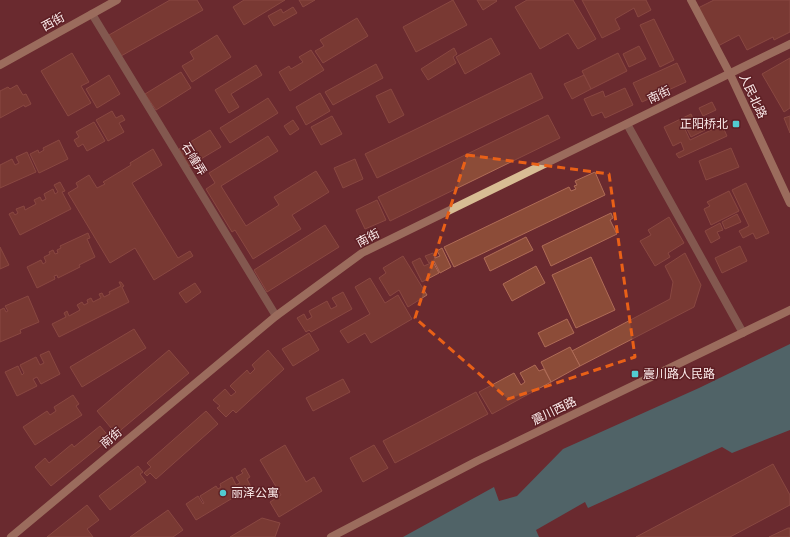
<svg xmlns="http://www.w3.org/2000/svg" width="790" height="537" font-family="'Titillium Web','Noto Sans SC',sans-serif">
<style>
.water{fill:#31a8ac}
.building{fill:#8c4c38;stroke:#af6c57}
.lines{fill:none;stroke-linecap:round;stroke-linejoin:round}
.street{stroke:#a29177;stroke-width:8}
.secondary{stroke:#d8bd94;stroke-width:8}
.marked{fill:none;stroke:#e96017;stroke-width:3;stroke-dasharray:8 5;stroke-linejoin:round}
.poi-dot{fill:#52ccd0;stroke:#5e1f24;stroke-width:1.5}
.labels{text-anchor:middle;stroke-width:3;stroke-linejoin:round;paint-order:stroke}
.street-label{font-size:12px;fill:#fcebeb;stroke:#5e1f24}
.poi-label{font-size:12px;fill:#fcebeb;stroke:#5e1f24;text-anchor:start}
</style>
<rect width="100%" height="100%" fill="#6a2a2f"/>
<polygon class="water" points="790,344 790,430 732,453 722,447 588,508 585,502 536,530 539,537 403,537 494,487 499,501 517,496 563,449 699,388"/>
<g class="building">
<polygon points="170,0 197,0 203,10 121,56 109,35"/>
<polygon points="244,0 285,0 244,25 233,7"/>
<polygon points="299,0 315,0 303,7"/>
<polygon points="453,0 467,25 416,52 403,27"/>
<polygon points="477,0 496,0 497,1 483,10"/>
<polygon points="527,0 573,0 596,39 578,49 568,33 540,49 515,7"/>
<polygon points="582,0 646,0 651,10 638,17 634,8 615,19 620,29 602,38"/>
<polygon points="714,0 790,0 790,32 774,40 773,37 747,50 739,35 718,46 698,8"/>
<polygon points="293,7 297,13 274,26 268,16 281,9 283,13"/>
<polygon points="357,18 368,36 323,63 315,51 324,46 320,40"/>
<polygon points="654,19 674,60 660,67 640,25"/>
<polygon points="217,35 231,57 192,82 182,66 194,59 190,52"/>
<polygon points="491,38 500,54 465,74 456,57"/>
<polygon points="639,46 646,59 629,67 623,54"/>
<polygon points="454,48 457,54 453,57 456,63 428,80 421,69"/>
<polygon points="311,50 324,70 290,91 279,72 289,66 291,69 303,62 299,57"/>
<polygon points="72,53 89,82 81,86 91,103 68,116 41,71"/>
<polygon points="618,53 627,71 591,89 582,71"/>
<polygon points="790,58 790,108 784,112 762,74"/>
<polygon points="677,63 686,82 642,102 633,83"/>
<polygon points="376,64 383,78 333,105 325,92"/>
<polygon points="256,65 262,75 231,94 239,107 229,113 215,90"/>
<polygon points="181,72 191,88 156,110 145,94"/>
<polygon points="531,73 543,98 377,178 365,154"/>
<polygon points="109,75 120,94 97,108 86,89"/>
<polygon points="584,75 591,89 572,99 564,84"/>
<polygon points="17,85 23,95 26,94 31,104 25,107 24,105 0,118 0,91 8,87 10,89"/>
<polygon points="625,88 633,105 605,118 602,112 592,116 584,99 603,91 605,97"/>
<polygon points="391,89 404,115 389,123 376,96"/>
<polygon points="320,93 330,111 306,125 296,107"/>
<polygon points="268,98 278,113 230,143 220,128"/>
<polygon points="712,102 716,110 703,116 699,108"/>
<polygon points="112,111 116,118 122,115 125,120 119,123 124,132 108,141 96,120"/>
<polygon points="691,114 694,120 683,125 690,140 722,125 727,136 679,158 676,154 684,150 681,142 673,146 664,127"/>
<polygon points="548,115 560,138 390,221 378,197"/>
<polygon points="332,116 342,134 321,145 311,127"/>
<polygon points="790,116 790,133 784,118"/>
<polygon points="293,120 299,129 290,135 284,126"/>
<polygon points="701,120 705,130 691,137 686,127"/>
<polygon points="94,122 105,141 87,151 83,144 78,147 74,140 79,137 76,132"/>
<polygon points="210,130 221,147 189,166 179,149"/>
<polygon points="268,136 278,151 221,186 246,226 279,205 274,197 316,171 329,192 292,215 301,229 253,259 235,230 232,232 206,189 215,183 209,173"/>
<polygon points="59,140 68,159 39,173 30,154 38,150 39,153 44,150 43,148"/>
<polygon points="731,148 739,167 706,180 699,161"/>
<polygon points="153,149 162,165 132,183 178,258 190,251 193,256 154,280 135,248 110,263 68,193 78,187 76,183 89,175 97,188 105,184 103,182 131,165 130,163"/>
<polygon points="27,152 36,172 0,188 0,165 12,159 15,165 19,163 16,157"/>
<polygon points="355,159 363,179 343,188 334,168"/>
<polygon points="595,172 605,195 454,267 444,247 569,187 571,191 576,189 574,186 577,185 575,181"/>
<polygon points="60,182 65,191 62,192 71,209 20,235 9,214 13,212 15,215 18,213 16,209 24,206 25,210 36,204 34,200 40,197 42,201 46,199 44,194 53,189 55,194 58,192 54,185"/>
<polygon points="746,183 769,233 756,239 753,233 743,238 739,231 749,226 732,190"/>
<polygon points="729,191 739,211 711,225 704,209 710,206 707,202"/>
<polygon points="377,200 386,220 365,229 356,210"/>
<polygon points="611,213 613,218 610,220 617,234 551,266 542,246"/>
<polygon points="737,214 741,222 725,229 722,222"/>
<polygon points="669,217 684,243 668,253 670,257 655,266 640,241 651,235 648,230"/>
<polygon points="720,223 723,230 717,232 720,238 711,243 705,231"/>
<polygon points="325,225 339,247 267,292 254,270"/>
<polygon points="88,233 90,238 87,239 95,257 79,265 80,267 58,278 57,275 54,276 55,279 37,288 27,267 41,260 43,264 46,262 44,257 50,254 49,252 53,250 55,254 58,253 57,250 61,248 60,246"/>
<polygon points="526,237 533,250 490,271 484,258"/>
<polygon points="740,246 747,261 722,273 715,258"/>
<polygon points="0,247 9,265 0,269"/>
<polygon points="442,248 451,267 440,273 434,261 429,263 425,256 433,253 435,258 440,256 437,251"/>
<polygon points="685,253 701,285 694,307 580,366 572,351 670,299 673,282 665,266"/>
<polygon points="403,256 427,295 408,307 399,290 390,296 379,278 386,273 383,268"/>
<polygon points="591,257 615,310 576,328 552,275"/>
<polygon points="420,258 424,266 433,262 439,273 422,282 412,262"/>
<polygon points="536,266 545,283 512,301 503,284"/>
<polygon points="370,278 385,303 398,295 412,319 371,343 365,333 348,343 340,331 370,314 355,287"/>
<polygon points="119,282 121,282 124,286 122,287 129,302 59,337 52,324 66,317 64,313 67,311 69,316 80,310 77,305 82,302 84,305 88,303 87,300 91,298 93,302 101,298 99,294 102,293 104,297 110,294 109,292 121,286"/>
<polygon points="195,283 201,292 186,303 179,293"/>
<polygon points="343,292 352,309 311,332 309,330 306,332 297,318 304,314 307,320 312,317 309,311 327,301 331,309 337,306 332,298"/>
<polygon points="28,296 39,322 20,330 21,333 0,342 0,310 4,308 6,312 8,311 5,306"/>
<polygon points="567,319 574,333 545,347 538,333"/>
<polygon points="134,329 146,348 82,387 70,367"/>
<polygon points="309,333 319,350 293,366 282,349"/>
<polygon points="570,347 580,366 551,382 541,362"/>
<polygon points="169,350 189,373 116,434 97,411"/>
<polygon points="268,350 284,369 236,413 233,410 226,417 217,408 220,406 213,400 225,389 231,396 236,392 230,386 247,370 250,374 255,369 252,365"/>
<polygon points="49,351 60,374 41,384 37,377 33,379 37,386 17,396 5,372 18,366 22,375 24,373 20,365 36,357 40,365 44,363 40,355"/>
<polygon points="535,365 539,371 544,369 551,382 492,414 479,392 514,373 521,385 525,382 520,373"/>
<polygon points="343,379 350,392 313,411 306,398"/>
<polygon points="476,392 488,414 395,463 383,441"/>
<polygon points="73,395 79,404 76,406 82,415 35,445 23,427 47,411 50,415 56,411 54,407"/>
<polygon points="206,411 218,424 156,479 150,473 147,476 144,473 151,467 147,463"/>
<polygon points="100,426 110,438 51,486 35,467 45,458 49,463 72,444 74,447"/>
<polygon points="285,445 306,482 314,477 322,491 279,517 270,502 281,495 260,460"/>
<polygon points="374,445 388,468 363,482 350,458"/>
<polygon points="773,464 790,495 790,505 730,537 636,537"/>
<polygon points="138,466 143,472 140,474 146,482 110,510 99,496"/>
<polygon points="245,468 250,477 247,479 251,487 196,520 186,504 198,496 203,504 204,503 200,496 216,486 218,489 221,487 220,484 232,477 236,485 240,483 236,477 243,473 241,471"/>
<polygon points="87,505 99,520 87,529 93,537 47,537"/>
<polygon points="168,510 183,530 173,537 130,537"/>
<polygon points="262,518 280,523 275,537 230,537"/>
<polygon points="788,528 790,528 790,537 769,537"/>
</g>
<g class="lines">
<g class="street">
<polyline points="92,14 276,316"/>
<polyline points="627,124 743,333"/>
</g>
<g class="secondary">
<polyline points="691,0 730,74 790,203"/>
<polyline points="0,65 117,0"/>
<polyline points="11,537 276,316 362,253 790,44"/>
<polyline points="331,537 477,461 790,310"/>
</g>
</g>
<path d="M0 0H790V537H0ZM467 155 609 174 635 357 508 399 415 318Z" fill="#6a2a2f" fill-opacity=".55" fill-rule="evenodd"/>
<path class="marked" d="M467 155 609 174 635 357 508 399 415 318Z"/>
<g class="poi-dot">
<rect x="732" y="120" width="8" height="8" rx="2"/>
<rect x="631" y="370" width="8" height="8" rx="2"/>
<circle cx="223" cy="493" r="4"/>
</g>
<g class="labels">
<g class="street-label">
<text transform="translate(53 22) rotate(-29)" y="4">西街</text>
<text transform="translate(659 95) rotate(-26)" y="4">南街</text>
<text transform="translate(753 96) rotate(65)" y="4">人民北路</text>
<text transform="translate(194 159) rotate(59)" y="4">石幢弄</text>
<text transform="translate(368 238) rotate(-28)" y="4">南街</text>
<text transform="translate(554 411) rotate(-26)" y="4">震川西路</text>
<text transform="translate(111 438) rotate(-40)" y="4">南街</text>
</g>
<g class="poi-label">
<text x="728" y="128" text-anchor="end">正阳桥北</text>
<text x="643" y="378">震川路人民路</text>
<text x="231" y="497">丽泽公寓</text>
</g>
</g>
</svg>
